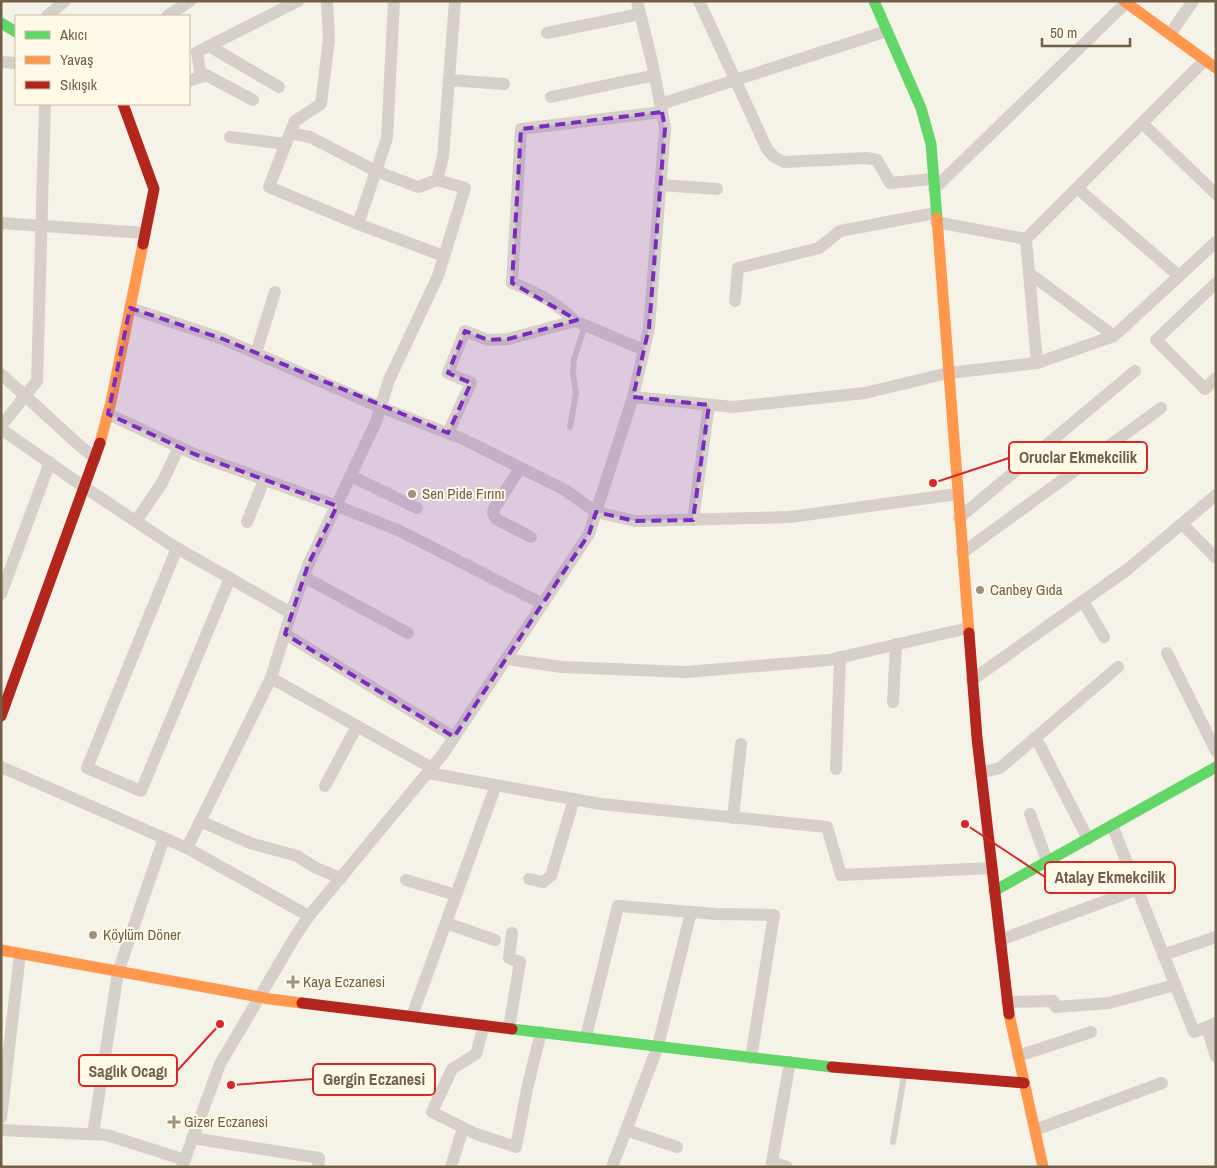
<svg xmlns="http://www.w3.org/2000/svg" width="1217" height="1168" font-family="'Archivo Narrow',sans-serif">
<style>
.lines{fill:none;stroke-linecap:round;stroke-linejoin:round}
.lane{stroke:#d7d0ca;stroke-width:6}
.street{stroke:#d7d0ca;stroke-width:12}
.fast{stroke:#63d668;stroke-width:11}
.slow{stroke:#ff974d;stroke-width:11}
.jam{stroke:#b3261e;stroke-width:11}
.marked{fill:#7b2cbf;fill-opacity:0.2;stroke:#7b2cbf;stroke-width:4;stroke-dasharray:10 6;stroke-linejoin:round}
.poi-dot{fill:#a09281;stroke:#fffae8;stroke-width:2}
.labels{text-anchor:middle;stroke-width:4;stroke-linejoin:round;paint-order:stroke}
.poi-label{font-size:15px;fill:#725f49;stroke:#fffae8;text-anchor:start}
.leader{fill:none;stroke:#d62828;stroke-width:2}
.callout-dot{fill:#d62828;stroke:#fffae8;stroke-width:2}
.callout{fill:#fffae8;stroke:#d62828;stroke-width:2}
.callout-label{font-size:16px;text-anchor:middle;font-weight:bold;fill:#725f49}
</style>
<rect width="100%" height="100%" fill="#f5f2e8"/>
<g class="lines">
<g class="lane">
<polyline points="570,427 576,393 573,374 574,359 585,326"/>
<polyline points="893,1142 904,1076"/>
</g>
<g class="street">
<polyline points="327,1 329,39 321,104 295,121 290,133 310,137 376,171 418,187 437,180"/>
<polyline points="699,1 767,149 774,157 784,162 867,158 877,160 890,183 933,179"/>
<polyline points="47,16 65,1"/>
<polyline points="167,16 190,1"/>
<polyline points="547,33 640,14"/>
<polyline points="1170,34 1193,1"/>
<polyline points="209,46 279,87"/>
<polyline points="1,62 16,63"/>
<polyline points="201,77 197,52 298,1"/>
<polyline points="449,80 504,84"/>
<polyline points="189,81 206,75 253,100"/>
<polyline points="551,97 655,75"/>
<polyline points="661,104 887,31"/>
<polyline points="1142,123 1216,194"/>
<polyline points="290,133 269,187 358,224 444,256"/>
<polyline points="230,137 286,144"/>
<polyline points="661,185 717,189"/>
<polyline points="1077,188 1179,276"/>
<polyline points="934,189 1126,3"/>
<polyline points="936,222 1026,239 1205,60"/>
<polyline points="1,223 145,233"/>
<polyline points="358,224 387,138 394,1"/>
<polyline points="1026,239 1037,363"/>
<polyline points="1029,273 1114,336"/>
<polyline points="1216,283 1156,340 1205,389 1216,378"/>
<polyline points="735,301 738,268 819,248 840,231 935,213"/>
<polyline points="130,308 223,339 380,407 463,439 565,490 596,512 635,521 790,517 957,494"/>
<path d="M575 321C558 304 534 291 512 283L521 129 662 112"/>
<polyline points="256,353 275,292"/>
<polyline points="1,374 79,445 95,458"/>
<polyline points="633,397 733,407 865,393 948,373 1037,363 1114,336 1216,242"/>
<polyline points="108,414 194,454 337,506 400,531 543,604"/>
<polyline points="1,426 37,381 45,104"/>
<polyline points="1,429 84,487 170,544 291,613 271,678"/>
<polyline points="448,433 471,383 448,373 465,331 488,340 508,339 575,321 644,350"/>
<polyline points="520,468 494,509 493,513 496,519 531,537"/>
<polyline points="351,476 417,508"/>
<polyline points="959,518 1135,371"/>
<polyline points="693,520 709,405"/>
<polyline points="136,521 162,483 179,447"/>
<polyline points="247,522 264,480"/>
<polyline points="1182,524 1216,558"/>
<polyline points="177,548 87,768 141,791 230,578"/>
<polyline points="962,553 1161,408"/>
<polyline points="304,577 408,633"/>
<polyline points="1,594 50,462"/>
<polyline points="1083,601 1104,637"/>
<polyline points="291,613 308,565 376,422 389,380 438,276 465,188 437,180 443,157 455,1"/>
<polyline points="285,634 454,737"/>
<polyline points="1167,653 1216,751"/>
<polyline points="506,659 562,667 686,672 829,660 968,628"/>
<polyline points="972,680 1128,569 1216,495"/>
<polyline points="893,702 896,644"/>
<polyline points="1036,738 1088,839"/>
<polyline points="1,767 187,848 309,916"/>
<polyline points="836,769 840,657"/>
<polyline points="428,773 601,804 827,827 841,875 992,868"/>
<polyline points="980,773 1000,768 1118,667"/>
<polyline points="325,786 357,726"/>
<polyline points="1030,814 1047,861"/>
<polyline points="733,818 741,744"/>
<polyline points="200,821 250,843 297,856 316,868 341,878"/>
<polyline points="1112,825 1194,1032 1216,1023"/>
<polyline points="187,848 271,678 432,768"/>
<polyline points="529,879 543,882 551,876 574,799"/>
<polyline points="406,880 456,895"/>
<polyline points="446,923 495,940"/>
<polyline points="1000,940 1138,889"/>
<polyline points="1163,955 1216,937"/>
<polyline points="1007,1002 1053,1001 1056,1007 1109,1003 1175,985"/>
<polyline points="412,1016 496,785"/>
<polyline points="484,1025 476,1054 452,1069 432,1112 476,1134 516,1147 527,1089 541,1032"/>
<polyline points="1207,1027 1216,1057"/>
<polyline points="509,1028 520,962 509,958 512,933"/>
<polyline points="586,1037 618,906 716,914 774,915 751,1058"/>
<polyline points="1018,1056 1091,1032"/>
<polyline points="1,1118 20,954"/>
<polyline points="1,1130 107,1135 185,1160"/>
<polyline points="626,1130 677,1147"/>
<polyline points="1035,1130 1162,1083"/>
<polyline points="93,1134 118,972 164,838"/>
<polyline points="192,1138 319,1158 318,1167"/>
<polyline points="182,1167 220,1064 296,935 309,916 443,754 589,534 633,397 649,328 665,128 652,62 637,1"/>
<polyline points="451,1167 463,1128"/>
<polyline points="612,1167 658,1046 691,912"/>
<polyline points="787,1167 772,1162 790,1062"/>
</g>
<g class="fast">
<polyline points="874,1 921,108 931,144 937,218"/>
<polyline points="1,23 16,32"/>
<polyline points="994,891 1216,767"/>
<polyline points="512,1029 832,1067"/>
</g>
<g class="slow">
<polyline points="1124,1 1216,68"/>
<polyline points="937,218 969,633"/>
<polyline points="100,443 111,402 143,244"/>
<polyline points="1,950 270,999 302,1003"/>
<polyline points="1009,1014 1043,1167"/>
</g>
<g class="jam">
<polyline points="123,104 154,189 143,244"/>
<polyline points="969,633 977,738 1009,1014"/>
<polyline points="1,716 100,443"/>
<polyline points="302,1003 512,1029"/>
<polyline points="832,1067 1024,1083"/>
</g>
</g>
<path class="marked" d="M662 112 665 128 649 328 633 397 709 405 693 520 635 521 596 512 589 534 454 737 285 634 308 565 337 506 194 454 108 414 130 308 223 339 448 433 471 383 448 373 465 331 488 340 508 339 577 320 512 283 521 129Z"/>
<g class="poi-dot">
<circle cx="412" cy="494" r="5"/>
<circle cx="980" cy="590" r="5"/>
<circle cx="93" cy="935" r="5"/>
<path d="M290.5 974.5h5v5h5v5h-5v5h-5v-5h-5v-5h5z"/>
<path d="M171.5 1114.5h5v5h5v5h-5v5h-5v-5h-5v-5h5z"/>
</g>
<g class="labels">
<g class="poi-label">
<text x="422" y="499">Sen Pide Fırını</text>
<text x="990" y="595">Canbey Gıda</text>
<text x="103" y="940">Köylüm Döner</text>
<text x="303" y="987">Kaya Eczanesi</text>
<text x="184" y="1127">Gizer Eczanesi</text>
</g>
</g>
<path class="leader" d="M933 483L1009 458M965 824L1045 877M220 1024L177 1071M231 1085L313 1079"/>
<g class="callout-dot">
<circle cx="933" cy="483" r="5"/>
<circle cx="965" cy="824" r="5"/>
<circle cx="220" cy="1024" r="5"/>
<circle cx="231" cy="1085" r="5"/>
</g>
<g class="callout">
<rect x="1009" y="442" width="138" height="31" rx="5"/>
<rect x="1045" y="862" width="130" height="31" rx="5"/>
<rect x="79" y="1055" width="98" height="31" rx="5"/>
<rect x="313" y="1064" width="122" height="31" rx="5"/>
</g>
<g class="callout-label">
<text x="1078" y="463">Oruclar Ekmekcilik</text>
<text x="1110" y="883">Atalay Ekmekcilik</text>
<text x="128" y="1077">Saglık Ocagı</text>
<text x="374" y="1085">Gergin Eczanesi</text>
</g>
<rect width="1217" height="1168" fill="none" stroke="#725f49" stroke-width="5"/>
<rect x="15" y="15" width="175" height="90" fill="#fffae8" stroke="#c7bca8"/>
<rect x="25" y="31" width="25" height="8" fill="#63d668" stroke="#c7bca8"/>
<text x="60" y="40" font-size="15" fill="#725f49">Akıcı</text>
<rect x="25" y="56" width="25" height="8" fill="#ff974d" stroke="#c7bca8"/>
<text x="60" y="65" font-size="15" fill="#725f49">Yavaş</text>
<rect x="25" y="81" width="25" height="8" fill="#b3261e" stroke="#c7bca8"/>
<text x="60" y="90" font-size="15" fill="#725f49">Sıkışık</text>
<path d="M1042 38v8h88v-8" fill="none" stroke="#725f49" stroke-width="2.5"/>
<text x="1050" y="38" font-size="15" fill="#725f49" stroke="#fffae8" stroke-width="4" paint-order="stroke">50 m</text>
</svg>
